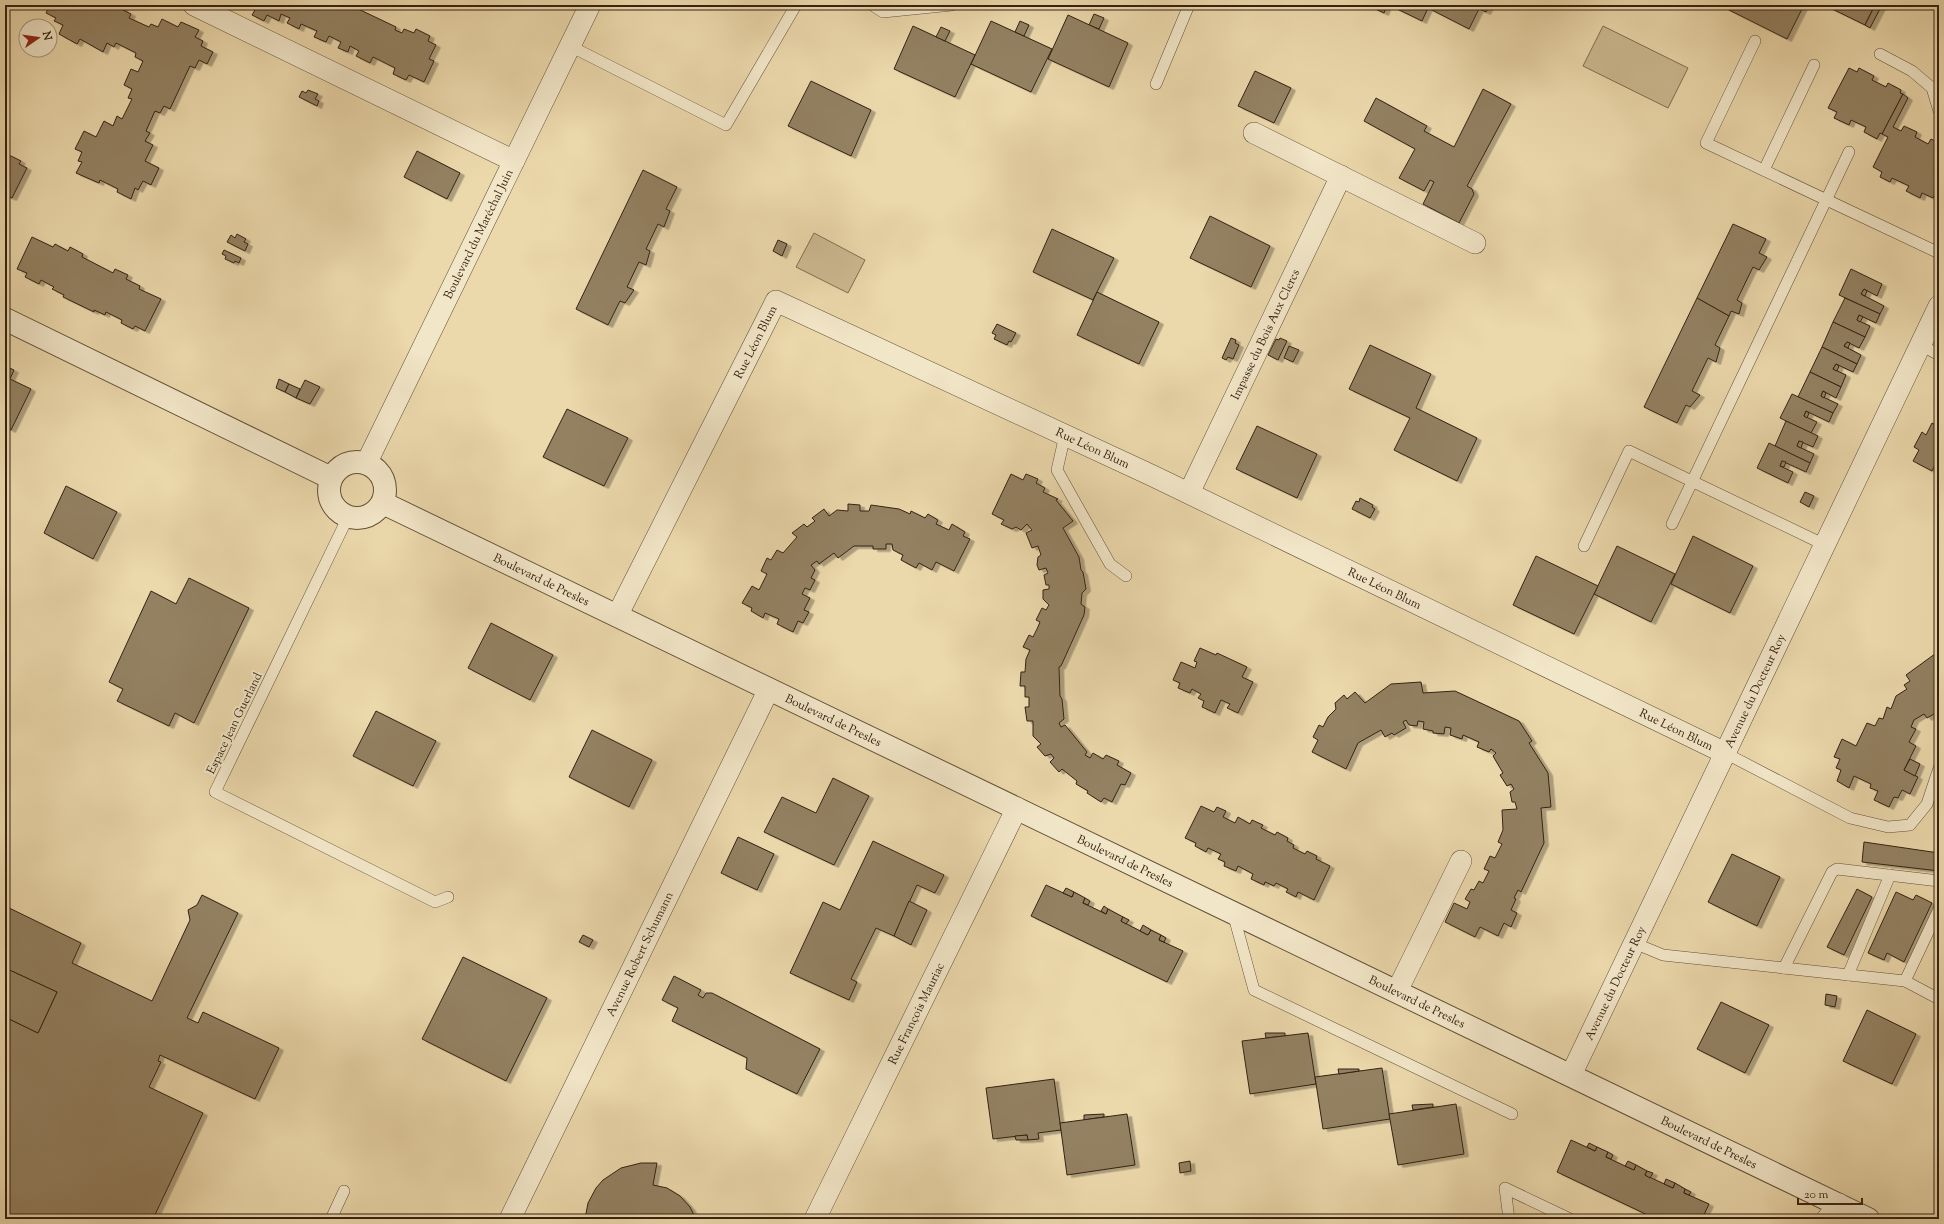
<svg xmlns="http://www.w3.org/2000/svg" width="1944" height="1224" font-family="'Sorts Mill Goudy',serif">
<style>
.green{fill:#ccb991;stroke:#806e52}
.building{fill:#938162;stroke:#342212;filter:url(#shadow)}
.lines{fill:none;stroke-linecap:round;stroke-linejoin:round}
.service-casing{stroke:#625038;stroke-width:12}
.minor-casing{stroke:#625038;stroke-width:22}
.tertiary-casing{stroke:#625038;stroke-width:24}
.service{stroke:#f2e6c8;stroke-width:11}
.minor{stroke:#f2e6c8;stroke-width:21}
.tertiary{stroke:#f2e6c8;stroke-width:22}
.labels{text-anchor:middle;stroke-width:4;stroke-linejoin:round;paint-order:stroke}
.street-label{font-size:12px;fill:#342212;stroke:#f2e6c8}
</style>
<defs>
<filter id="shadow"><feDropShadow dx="4.5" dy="2.5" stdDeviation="0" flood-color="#0004"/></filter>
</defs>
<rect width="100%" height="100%" fill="#ebd8ab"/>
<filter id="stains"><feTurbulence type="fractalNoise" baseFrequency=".005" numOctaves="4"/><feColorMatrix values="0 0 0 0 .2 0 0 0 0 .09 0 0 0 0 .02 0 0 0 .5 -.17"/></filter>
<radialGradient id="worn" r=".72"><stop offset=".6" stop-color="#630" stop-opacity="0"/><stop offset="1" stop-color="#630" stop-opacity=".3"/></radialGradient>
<g class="green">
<polygon points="1603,26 1688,68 1668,108 1583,66"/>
<polygon points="814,233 865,260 848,293 796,267"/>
</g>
<g class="building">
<polygon points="50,5 125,5 123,10 131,14 129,18 149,27 151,24 158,27 162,19 178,27 181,22 199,30 195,37 203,41 201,46 213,52 207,64 199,60 195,68 190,66 170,109 164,106 160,113 155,111 146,131 150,133 145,141 153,145 145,161 159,168 151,185 143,181 138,190 135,188 131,199 117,192 118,189 100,180 99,183 76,173 82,162 78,161 82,152 75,149 84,131 96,137 104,121 113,126 117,116 122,119 132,99 128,98 132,89 124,85 131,69 138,72 143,61 135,57 136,53 116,43 114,47 107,43 103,52 80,39 77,44 59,34 63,25 54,21 56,18 46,13"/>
<polygon points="245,5 344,5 353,10 354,7 396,27 395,30 402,33 404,29 414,33 416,29 430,36 428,41 436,45 429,59 434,61 424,82 409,75 406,80 393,74 395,68 373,57 370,63 356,56 359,51 350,46 348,52 338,48 341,42 329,36 326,42 314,37 317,31 301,24 299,29 287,23 290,18 281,14 279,21 267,15 264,21 252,15 255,10"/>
<polygon points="1367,5 1387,5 1384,13"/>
<polygon points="1394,5 1490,5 1486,12 1479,9 1469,29 1428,8 1422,21 1393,7"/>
<polygon points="1727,5 1804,5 1787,39 1725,8"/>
<polygon points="1824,5 1875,5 1865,25"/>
<polygon points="1875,5 1882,5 1870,28 1865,25"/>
<polygon points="1094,14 1104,18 1099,29 1089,25"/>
<polygon points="1068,15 1128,43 1109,87 1048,59"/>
<polygon points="991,21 1052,49 1031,92 971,64"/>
<polygon points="1020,21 1029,25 1024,36 1015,32"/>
<polygon points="913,26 975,55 955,97 894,69"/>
<polygon points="941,27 950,31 945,41 936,37"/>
<polygon points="1849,68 1857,72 1859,68 1874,76 1872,80 1886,87 1888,83 1901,90 1900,93 1903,94 1882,134 1880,133 1877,139 1864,132 1866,127 1851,120 1849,125 1834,118 1837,112 1828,108"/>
<polygon points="1255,71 1291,88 1274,123 1238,106"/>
<polygon points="811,81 871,110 851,156 788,126"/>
<polygon points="1483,89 1511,104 1467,186 1472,189 1474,194 1459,223 1423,204 1434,182 1430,180 1424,191 1399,178 1415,149 1364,121 1376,98 1427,126 1424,131 1454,147"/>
<polygon points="308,90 318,94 315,99 319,101 317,106 299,97 302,91 306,93"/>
<polygon points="1903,94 1908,98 1893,127 1901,131 1904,126 1917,132 1915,137 1928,144 1931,139 1939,143 1939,185 1933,198 1922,193 1920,198 1906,191 1909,186 1892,178 1890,182 1880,177 1882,172 1873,167 1888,137 1882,134"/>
<polygon points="417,151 460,173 447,199 404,177"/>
<polygon points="9,155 21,161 19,164 27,168 12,198 5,195 5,158 7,159"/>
<polygon points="643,170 677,187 666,209 670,211 664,227 658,224 646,249 650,251 646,265 639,262 627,287 634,290 625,303 620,301 608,325 576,309"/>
<polygon points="1210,216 1270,246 1251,287 1190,258"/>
<polygon points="1733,224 1766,239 1759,253 1767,257 1759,270 1753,267 1737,300 1742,303 1739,314 1731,311 1729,316 1697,298"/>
<polygon points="1052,229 1114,258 1093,300 1033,272"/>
<polygon points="237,234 246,239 244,242 248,244 245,251 227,242 231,235 235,238"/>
<polygon points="32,237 53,247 55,244 68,251 70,247 83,254 82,257 113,273 115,269 128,275 126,279 140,286 139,289 161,299 145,331 135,326 133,329 121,323 122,320 106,312 105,315 94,310 94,312 63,297 64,295 52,289 54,287 41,280 39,284 25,277 27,273 17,269"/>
<polygon points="778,240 787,244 782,256 773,251"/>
<polygon points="224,250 241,258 239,263 235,261 234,263 225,259 226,256 222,254"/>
<polygon points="1851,269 1882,284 1877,296 1864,289 1861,294 1884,306 1880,314 1839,295"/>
<polygon points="1864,289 1867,291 1865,296 1861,294"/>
<polygon points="1097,292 1159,322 1139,364 1077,335"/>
<polygon points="1697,298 1729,316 1715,345 1720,348 1716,362 1708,358 1692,391 1700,395 1690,407 1686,405 1677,423 1644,407"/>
<polygon points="1845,298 1880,314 1876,323 1859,315 1857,320 1870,326 1865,337 1833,322"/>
<polygon points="1859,315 1863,317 1860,322 1857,320"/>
<polygon points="1833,322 1865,337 1859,348 1847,342 1844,346 1861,355 1857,364 1822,347"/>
<polygon points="997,324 1016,333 1011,342 1009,341 1007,345 994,339 996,335 992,333"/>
<polygon points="1231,338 1236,340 1235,343 1239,345 1233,359 1228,357 1226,360 1222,358"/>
<polygon points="1280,338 1287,341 1278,360 1268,355 1276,339 1279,340"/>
<polygon points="1847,342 1850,343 1848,348 1844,346"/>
<polygon points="1370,345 1431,374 1416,408 1477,438 1457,481 1394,450 1410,418 1349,389"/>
<polygon points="1289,346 1299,350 1293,362 1284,358"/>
<polygon points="1822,347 1857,364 1853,372 1836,364 1833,369 1846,375 1841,387 1810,372"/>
<polygon points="1836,364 1839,366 1837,371 1833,369"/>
<polygon points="5,366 14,370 10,379 31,389 11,430 5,427"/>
<polygon points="1810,372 1841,387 1836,398 1823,391 1821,396 1838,404 1833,413 1798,397"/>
<polygon points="279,379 289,384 285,392 276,388"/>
<polygon points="305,380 320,387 310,404 296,398"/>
<polygon points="289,384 300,389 296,398 285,392"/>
<polygon points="1823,391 1826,393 1824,398 1821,396"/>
<polygon points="1792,394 1833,413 1829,422 1806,411 1804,416 1817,422 1811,433 1780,418"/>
<polygon points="567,409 628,438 604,486 543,457"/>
<polygon points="1806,411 1809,413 1807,418 1804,416"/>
<polygon points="1786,421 1818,436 1813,447 1799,441 1797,446 1814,454 1810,463 1775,446"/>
<polygon points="1932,423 1939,427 1939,457 1932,471 1913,461 1919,450 1914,447 1922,432 1926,435"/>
<polygon points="1257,426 1317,454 1297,498 1236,469"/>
<polygon points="1799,441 1803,442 1801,448 1797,446"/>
<polygon points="1769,443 1810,463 1806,472 1782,461 1780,466 1793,472 1788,483 1757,468"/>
<polygon points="1782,461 1786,462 1784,467 1780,466"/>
<polygon points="1011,474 1023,480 1026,474 1038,479 1036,483 1045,488 1043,492 1058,499 1056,500 1073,521 1063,528 1079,557 1081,570 1083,572 1086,589 1082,593 1081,604 1085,607 1084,615 1061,666 1059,667 1060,696 1062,699 1064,719 1059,723 1061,727 1065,725 1087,752 1085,755 1090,758 1093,753 1103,759 1106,755 1119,761 1117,765 1131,773 1125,785 1121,784 1112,802 1104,798 1101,802 1087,793 1088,791 1076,784 1077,781 1062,769 1059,772 1050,762 1054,758 1051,754 1045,756 1037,747 1041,744 1033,736 1033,721 1027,721 1025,707 1029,707 1029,697 1025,697 1025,686 1020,686 1021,672 1025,672 1026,659 1030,650 1023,647 1029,635 1033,637 1037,629 1040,622 1036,620 1042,608 1046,610 1049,605 1043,599 1043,590 1049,589 1049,585 1046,585 1044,575 1048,573 1046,568 1039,570 1037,565 1038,557 1041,555 1038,546 1032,548 1026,533 1032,530 1027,524 1021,530 1016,527 1012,529 1001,524 1004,520 992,514"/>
<polygon points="66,486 117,512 93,559 44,533"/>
<polygon points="1805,492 1814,496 1809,507 1800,502"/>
<polygon points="1360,498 1373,505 1372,507 1375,509 1370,518 1352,509 1356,501 1359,502"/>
<polygon points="848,504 860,505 860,511 869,511 871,505 899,509 910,514 911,511 925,518 928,514 938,520 936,524 949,530 952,524 965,532 963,536 970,539 954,571 936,562 932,570 919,563 916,568 901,560 903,555 893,550 892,544 886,544 886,549 873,549 873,546 854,546 838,558 834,553 819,564 817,561 811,565 815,570 811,578 815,580 810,590 805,588 802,594 810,598 804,610 809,612 803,623 798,621 793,632 777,624 779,619 765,613 763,618 751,611 752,608 742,603 752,586 759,590 767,574 761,571 767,558 771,560 777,550 783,553 797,537 792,533 804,524 807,527 815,521 812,518 824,509 829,516 837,510 848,511"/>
<polygon points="1693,536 1753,566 1730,613 1671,584"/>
<polygon points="1617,546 1675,574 1651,622 1594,594"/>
<polygon points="1536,556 1598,586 1574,634 1513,605"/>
<polygon points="189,578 249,608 194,723 175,713 169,726 117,701 123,689 109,682 151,591 176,604"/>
<polygon points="491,623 553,655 530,700 468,668"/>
<polygon points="1200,648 1216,655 1217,653 1247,667 1242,677 1253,682 1238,713 1227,708 1230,704 1221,700 1215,713 1202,707 1204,701 1198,698 1201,694 1192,689 1190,693 1178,688 1180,683 1173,680 1181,662 1195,668 1197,662 1194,661"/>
<polygon points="1939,651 1939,720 1934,714 1927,718 1924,714 1914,720 1911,727 1916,729 1909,742 1916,746 1904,770 1918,777 1910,794 1902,790 1898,798 1894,797 1889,807 1874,800 1878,791 1870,788 1871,784 1854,776 1849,788 1837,781 1841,770 1836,768 1840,759 1834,757 1842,739 1856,746 1867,723 1875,726 1879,718 1883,719 1887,707 1891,709 1896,696 1907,689 1904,685 1910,681 1906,675"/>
<polygon points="1421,682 1423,693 1455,691 1519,721 1532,741 1529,743 1548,773 1551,807 1541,808 1544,843 1521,892 1518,890 1514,898 1516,899 1511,910 1517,913 1511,927 1504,923 1498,936 1480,927 1475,937 1445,922 1454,903 1467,909 1470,902 1465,899 1471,889 1474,890 1479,881 1483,883 1489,871 1484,869 1490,856 1495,858 1502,844 1498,842 1503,830 1502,810 1517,809 1515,802 1512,802 1510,792 1514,789 1511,784 1507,786 1500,775 1503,773 1493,756 1496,753 1491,749 1489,752 1477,747 1479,742 1463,735 1462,739 1450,735 1451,728 1445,727 1444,734 1433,733 1433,731 1423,729 1424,722 1418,721 1417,726 1409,725 1406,720 1403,722 1406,728 1394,735 1392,733 1385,737 1381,730 1358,743 1346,769 1312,752 1318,740 1313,737 1319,725 1323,727 1328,717 1336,709 1335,703 1344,695 1347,699 1355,692 1365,703 1391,684"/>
<polygon points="376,711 436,741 413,786 353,756"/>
<polygon points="592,730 652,760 629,807 569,777"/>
<polygon points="1910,759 1920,764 1915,776 1904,770"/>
<polygon points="833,778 869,796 834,865 764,832 782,797 816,813"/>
<polygon points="1201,806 1214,812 1217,807 1226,811 1223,817 1235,823 1238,817 1250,824 1252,820 1263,825 1261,828 1275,835 1277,832 1288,838 1287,841 1294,845 1293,848 1305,854 1307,851 1317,856 1316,859 1330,866 1314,900 1298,892 1296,897 1286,892 1288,889 1276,883 1274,886 1265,882 1264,885 1251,879 1253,874 1238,866 1236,871 1224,866 1225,862 1218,859 1221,854 1208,848 1206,852 1195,846 1196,843 1185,838"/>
<polygon points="738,837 774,854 757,890 721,873"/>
<polygon points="873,841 944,875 935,893 917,885 894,936 876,928 851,979 857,982 849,1000 790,973 823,902 840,910"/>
<polygon points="1864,842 1939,853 1939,871 1862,862"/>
<polygon points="1732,854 1780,877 1757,926 1708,902"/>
<polygon points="1046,885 1072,897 1074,892 1085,898 1083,903 1106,914 1108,909 1123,917 1121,921 1148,935 1151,930 1161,935 1159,940 1183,951 1167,982 1031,916"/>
<polygon points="1066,888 1074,892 1072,897 1063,893"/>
<polygon points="1857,889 1872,897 1844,955 1827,947"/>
<polygon points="1896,892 1913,900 1916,895 1932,903 1904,962 1887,953 1884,960 1868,953"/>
<polygon points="202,895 238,913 187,1018 198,1023 203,1012 279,1048 255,1099 160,1055 158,1061 161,1062 149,1087 203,1113 153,1219 5,1219 5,1017 38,1033 57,992 5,968 5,906 81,943 72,963 152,1001 190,920 188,910 197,905"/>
<polygon points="1085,898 1090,901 1088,905 1083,903"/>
<polygon points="909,901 927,910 911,945 894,936"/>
<polygon points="1104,906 1108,909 1106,914 1101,911"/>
<polygon points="1123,917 1129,920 1126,924 1121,921"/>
<polygon points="1143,925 1151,930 1148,935 1140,931"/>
<polygon points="583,935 593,940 589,947 579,942"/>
<polygon points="1161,935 1166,938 1164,942 1159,940"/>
<polygon points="463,957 547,998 506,1081 422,1039"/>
<polygon points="5,968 57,992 38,1033 5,1017"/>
<polygon points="674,976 701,990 698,995 703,998 706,993 712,993 820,1049 797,1094 746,1069 747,1058 672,1021 678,1008 662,1000"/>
<polygon points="1826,994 1837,996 1835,1007 1825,1005"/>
<polygon points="1721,1002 1769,1025 1745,1073 1697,1049"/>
<polygon points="1867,1010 1916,1034 1892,1084 1843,1061"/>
<polygon points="1265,1033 1285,1033 1285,1036 1266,1038"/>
<polygon points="1308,1033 1316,1084 1250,1094 1242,1041"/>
<polygon points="1382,1068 1390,1119 1323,1129 1315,1077"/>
<polygon points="1338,1069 1359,1069 1359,1071 1339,1074"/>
<polygon points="1054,1079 1061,1130 1038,1133 1039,1139 1028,1140 1027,1135 993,1139 986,1088"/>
<polygon points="1433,1104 1433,1107 1413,1110 1412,1105"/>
<polygon points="1456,1104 1464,1154 1398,1165 1389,1114"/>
<polygon points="1104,1114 1104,1117 1084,1120 1084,1115"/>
<polygon points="1127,1114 1135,1165 1067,1175 1060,1123"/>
<polygon points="1027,1135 1028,1140 1016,1140 1015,1136"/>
<polygon points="1571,1140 1595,1151 1597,1147 1608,1152 1606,1157 1625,1166 1634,1170 1636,1165 1647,1171 1645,1175 1673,1188 1675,1183 1685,1189 1684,1193 1709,1204 1702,1219 1656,1219 1557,1172"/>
<polygon points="1589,1143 1597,1147 1595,1151 1587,1147"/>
<polygon points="1608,1152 1613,1155 1611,1159 1606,1157"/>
<polygon points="1190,1161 1191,1171 1180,1173 1179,1163"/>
<polygon points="1628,1161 1636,1165 1634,1170 1625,1166"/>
<polygon points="641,1163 657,1163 653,1185 667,1188 680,1196 690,1207 696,1219 585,1219 588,1203 596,1188 603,1180 621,1168"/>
<polygon points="1647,1171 1653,1173 1650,1178 1645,1175"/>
<polygon points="1666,1179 1675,1183 1673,1188 1664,1184"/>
<polygon points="1685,1189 1691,1192 1689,1195 1684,1193"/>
</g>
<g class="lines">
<g class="service-casing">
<g id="service">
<polyline points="872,5 883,12 952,5"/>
<polyline points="1755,41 1706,143 1939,253"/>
<polyline points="570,46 726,125 796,5"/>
<polyline points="1880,54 1912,71 1932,88 1939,111"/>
<polyline points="1156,84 1189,5"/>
<polyline points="1764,170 1814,65"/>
<polyline points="1921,345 1939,355"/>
<polyline points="1065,435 1057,470 1110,564 1126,576"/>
<polyline points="348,517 215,792 435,902 448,897"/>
<polyline points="1672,524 1849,152"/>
<polyline points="1584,546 1629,451 1825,545"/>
<polyline points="1725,753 1850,818 1888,827 1910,825 1927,804 1939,768"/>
<polyline points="1233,913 1254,990 1512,1114"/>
<polyline points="1634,943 1663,955 1905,981 1939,999"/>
<polyline points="1784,968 1832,872 1837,869 1939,881"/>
<polyline points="1848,975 1890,875"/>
<polyline points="1905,981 1939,909"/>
<polyline points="331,1219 344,1191"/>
<polyline points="1509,1219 1505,1188 1570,1219"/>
</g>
</g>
<g class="minor-casing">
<g id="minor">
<polyline points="194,5 514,161"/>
<polyline points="1254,133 1475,243"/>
<path id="s1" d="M366 464 590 5"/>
<path id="s2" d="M1189 493 1341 176"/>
<path id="s3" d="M617 616 776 301 1153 476 1725 753"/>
<polyline points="1397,991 1461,861"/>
<path id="s4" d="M1571 1075 1939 306"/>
<path id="s5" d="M510 1219 769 689"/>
<path id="s6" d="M815 1219 1017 808"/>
<polyline points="1827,1219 1839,1204"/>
</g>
</g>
<g class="tertiary-casing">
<g id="tertiary">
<polyline points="5,319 331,478"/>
<circle cx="357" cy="490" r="28"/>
<path id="s7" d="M383 503 1868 1219"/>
</g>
</g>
<use href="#service" class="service"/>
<use href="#minor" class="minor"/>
<use href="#tertiary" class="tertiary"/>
</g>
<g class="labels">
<g class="street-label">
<text dy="4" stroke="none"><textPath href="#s1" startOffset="256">Boulevard du Maréchal Juin</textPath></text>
<text dy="4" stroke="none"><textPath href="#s2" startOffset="176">Impasse du Bois Aux Clercs</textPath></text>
<text dy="4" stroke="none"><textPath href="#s3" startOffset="307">Rue Léon Blum</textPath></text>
<text dy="4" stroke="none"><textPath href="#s3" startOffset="702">Rue Léon Blum</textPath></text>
<text dy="4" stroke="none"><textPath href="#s7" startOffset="176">Boulevard de Presles</textPath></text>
<text dy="4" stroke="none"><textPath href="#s3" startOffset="1026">Rue Léon Blum</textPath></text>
<text dy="4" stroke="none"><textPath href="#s4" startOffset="426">Avenue du Docteur Roy</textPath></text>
<text dy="4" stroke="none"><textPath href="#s7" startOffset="500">Boulevard de Presles</textPath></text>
<text transform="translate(234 723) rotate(-64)" y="4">Espace Jean Guerland</text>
<text dy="4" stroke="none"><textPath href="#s3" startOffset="1350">Rue Léon Blum</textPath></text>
<text dy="4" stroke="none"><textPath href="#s7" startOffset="824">Boulevard de Presles</textPath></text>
<text dy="4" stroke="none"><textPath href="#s5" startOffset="295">Avenue Robert Schumann</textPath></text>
<text dy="4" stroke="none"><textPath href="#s4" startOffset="102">Avenue du Docteur Roy</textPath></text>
<text dy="4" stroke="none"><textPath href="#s7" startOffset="1148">Boulevard de Presles</textPath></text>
<text dy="4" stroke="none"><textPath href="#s6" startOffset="229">Rue François Mauriac</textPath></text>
<text dy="4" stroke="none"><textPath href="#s7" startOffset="1472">Boulevard de Presles</textPath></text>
</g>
</g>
<rect width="1944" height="1224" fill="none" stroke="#ebd8ab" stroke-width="20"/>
<rect x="6" y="6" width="1932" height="1212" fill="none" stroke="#342212" stroke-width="2"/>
<rect x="10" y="10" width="1924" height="1204" fill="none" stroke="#342212"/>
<g transform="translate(38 38) rotate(77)"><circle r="19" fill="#f2e6c8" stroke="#a6987f"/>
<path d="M0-3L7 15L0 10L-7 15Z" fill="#8f2418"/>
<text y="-6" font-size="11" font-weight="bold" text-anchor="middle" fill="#342212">N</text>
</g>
<path d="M1798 1198v6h64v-6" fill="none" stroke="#342212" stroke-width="2"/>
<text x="1804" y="1198" font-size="12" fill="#342212" stroke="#f2e6c8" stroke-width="3" paint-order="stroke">20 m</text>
<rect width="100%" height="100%" filter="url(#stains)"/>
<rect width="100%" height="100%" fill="url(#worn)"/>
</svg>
